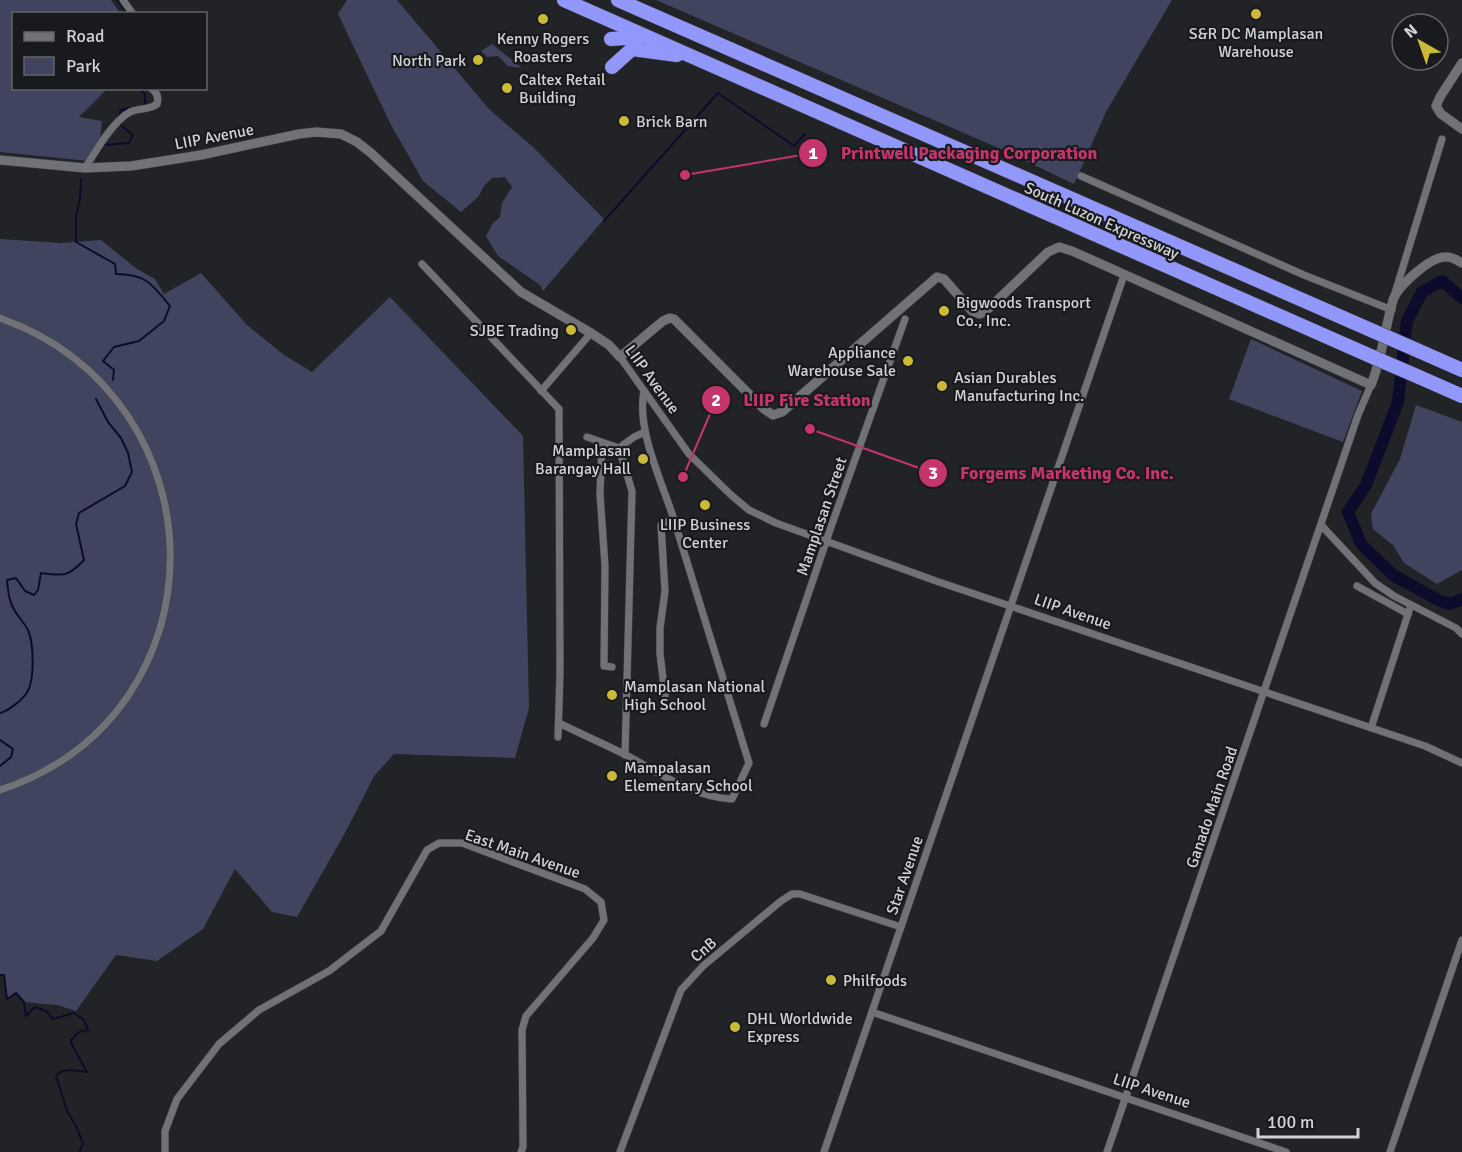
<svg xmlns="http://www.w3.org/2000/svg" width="1462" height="1152" font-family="Signika,sans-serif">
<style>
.green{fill:#41445e}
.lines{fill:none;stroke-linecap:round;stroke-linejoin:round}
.stream{stroke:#0d0b2b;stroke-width:2}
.river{stroke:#0d0b2b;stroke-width:12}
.minor-casing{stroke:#3f4043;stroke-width:8}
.tertiary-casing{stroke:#3f4043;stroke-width:10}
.motorway-casing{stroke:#3f4043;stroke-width:15}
.minor{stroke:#717278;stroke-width:7}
.tertiary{stroke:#717278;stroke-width:9}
.motorway{stroke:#9297fc;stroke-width:14}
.motorway-bridge-casing{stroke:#3f4043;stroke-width:15;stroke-linecap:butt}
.motorway-bridge{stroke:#9297fc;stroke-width:14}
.poi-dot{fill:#cdb938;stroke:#191a1e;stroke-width:2}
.labels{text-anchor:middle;stroke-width:4.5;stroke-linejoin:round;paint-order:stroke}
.poi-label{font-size:16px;fill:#d2d3d6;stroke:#191a1e;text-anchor:start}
.street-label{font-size:16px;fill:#d2d3d6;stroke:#191a1e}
.leader{fill:none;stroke:#c4346d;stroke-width:2}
.callout-dot{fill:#c4346d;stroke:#191a1e;stroke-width:2}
.mark-label{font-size:18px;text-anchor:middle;font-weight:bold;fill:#fff}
.callout-label{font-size:18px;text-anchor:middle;font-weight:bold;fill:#c4346d;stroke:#191a1e;stroke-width:4.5;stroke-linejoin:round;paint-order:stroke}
</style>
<rect width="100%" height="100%" fill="#222327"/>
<g class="green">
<polygon points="0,0 111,0 120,13 14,14 14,88 107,89 79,117 102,121 100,139 89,161 0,152"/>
<polygon points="347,0 397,0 489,109 534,148 604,219 543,291 540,285 498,256 486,236 493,223 500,217 502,203 512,187 505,177 492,178 484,186 478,197 461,212 423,181 391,125 338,14"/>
<polygon points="656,0 1172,0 1106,112 1074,184 994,146"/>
<polygon points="492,44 522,68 508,66 498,56 487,57 481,51"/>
<polygon points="0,239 61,243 101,240 137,269 155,279 164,294 201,273 247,325 284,355 312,372 390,297 523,436 529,708 515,758 394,754 374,776 345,833 297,917 272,912 235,869 203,929 157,961 116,955 76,1011 57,1005 24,1002 16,993 7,999 4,976 0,975"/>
<polygon points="1251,339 1362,391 1343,442 1229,399"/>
<polygon points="1416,405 1462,422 1462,570 1437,584 1404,563 1393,545 1373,529 1371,514 1400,459"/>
</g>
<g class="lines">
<g class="stream">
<polyline points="117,0 128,14"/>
<polyline points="138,88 145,94 145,105 142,106"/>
<polyline points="118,118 121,110 130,108"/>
<polyline points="103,145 129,143 133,135 118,123"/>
<path d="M81 179 80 198 76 216V242L115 264 116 274C146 274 152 284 170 306L164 321 139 341 114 347 103 361 114 370 113 380"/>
<polyline points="604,221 718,93 794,146 805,134"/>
<path d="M0 713C8 711 21 701 26 694 35 682 34 644 28 630 25 624 19 618 15 611 9 602 8 591 7 580L16 578 25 591 34 595 38 590 41 573C64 576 68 577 84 560L76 524 79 513 125 486 132 472 128 453 121 438 108 422 96 399"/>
<polyline points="0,740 13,749 11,757 0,766"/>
<path d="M0 975H4L7 999 16 993 24 1002 26 1016 35 1007 46 1011 53 1019 74 1013 84 1020 88 1030 79 1032 71 1040 72 1045 87 1072C77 1071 63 1067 56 1076L67 1111 77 1128 83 1144 79 1152"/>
</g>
<polyline class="river" points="1462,298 1442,281 1422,292 1407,321 1398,402 1366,485 1348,512 1361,544 1393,575 1440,601 1450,604 1462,599"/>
<g class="minor-casing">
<g id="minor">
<polyline points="123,0 133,14"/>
<path d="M85 168C96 151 112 122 130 112 139 108 150 110 157 104 159 97 157 92 151 88"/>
<polyline points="1081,176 1304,275 1392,310"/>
<polyline points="422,264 559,409 560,673 558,737"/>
<polyline points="1395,293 1442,139"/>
<path d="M0 318C226 399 228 715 0 790"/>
<polyline points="620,357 689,454 731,495 749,510 776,523 936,581 1425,746 1462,763"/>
<polyline points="541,391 591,333"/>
<polyline points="587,437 619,448"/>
<polyline points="602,443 600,494 605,566 604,666 612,667"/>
<polyline points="619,448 632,491 625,755"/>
<polyline points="619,448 634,437 645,432"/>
<polyline points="1321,525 1375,583 1394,596 1456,628 1462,634"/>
<polyline points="1357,586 1408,614"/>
<polyline points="665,695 660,654 660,628 665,591 661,525 674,519"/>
<path d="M559 723C581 734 604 744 626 755 660 773 692 797 732 799L749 763C724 683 699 603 675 523 663 483 636 431 644 391"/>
<polyline points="764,724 832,524 905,319"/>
<polyline points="1371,728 1411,605"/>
<polyline points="872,1012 1286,1152"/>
<polyline points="165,1152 165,1131 177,1099 219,1044 259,1010 329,971 381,931 427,850 439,843 462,843 585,889 601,902 604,920 593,938 526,1016 522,1030 523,1147 521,1152"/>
<polyline points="620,1152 681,990 703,966 781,901 792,894 800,894 901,927"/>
<polyline points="824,1152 1124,275"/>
<polyline points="1107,1152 1358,415 1371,385"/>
<polyline points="1390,1152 1462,940"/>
</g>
</g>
<g class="tertiary-casing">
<g id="tertiary">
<polyline points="1462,63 1440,97 1436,106 1441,114 1462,129"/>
<path d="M0 160 85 168 131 166 201 155 299 134 316 132 341 134 357 142 371 153 521 292 591 333 609 345 620 357 663 321 670 318 674 319 764 409 773 415 782 412 937 277 944 279 972 311 980 314 987 310 1048 252 1059 247 1072 251 1371 385C1382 358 1385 328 1393 300 1398 286 1430 257 1445 257 1452 256 1456 260 1462 263"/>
</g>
</g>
<g class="motorway-casing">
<g id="motorway">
<polyline points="564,0 1375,358"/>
<polyline points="618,0 1380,334"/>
<polyline points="611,39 642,37"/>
<polyline points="612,67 632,49 677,55"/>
<polyline points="1419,351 1462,370"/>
<polyline points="1419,377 1462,396"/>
</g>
</g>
<use href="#minor" class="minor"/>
<use href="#tertiary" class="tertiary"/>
<use href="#motorway" class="motorway"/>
<g class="motorway-bridge-casing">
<g id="motorway-bridge">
<polyline points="1380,334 1419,351"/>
<polyline points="1375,358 1419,377"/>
</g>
</g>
<use href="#motorway-bridge" class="motorway-bridge"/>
</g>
<g class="poi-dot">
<circle cx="1256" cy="14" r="6"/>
<circle cx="543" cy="19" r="6"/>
<circle cx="478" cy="60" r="6"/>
<circle cx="507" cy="88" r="6"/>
<circle cx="624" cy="121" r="6"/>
<circle cx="944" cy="311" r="6"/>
<circle cx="571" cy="330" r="6"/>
<circle cx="908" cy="361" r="6"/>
<circle cx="942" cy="386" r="6"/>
<circle cx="643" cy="459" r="6"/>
<circle cx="705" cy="505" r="6"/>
<circle cx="612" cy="695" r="6"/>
<circle cx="612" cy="776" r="6"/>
<circle cx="831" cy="980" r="6"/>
<circle cx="735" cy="1027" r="6"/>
</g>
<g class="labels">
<g class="poi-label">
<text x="1256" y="39" text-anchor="middle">S&amp;R DC Mamplasan<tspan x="1256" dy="18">Warehouse</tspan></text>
<text x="543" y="44" text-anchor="middle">Kenny Rogers<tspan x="543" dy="18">Roasters</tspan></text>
<text x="466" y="66" text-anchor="end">North Park</text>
<text x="519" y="85">Caltex Retail<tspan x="519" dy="18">Building</tspan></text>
<text x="636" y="127">Brick Barn</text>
<text x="956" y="308">Bigwoods Transport<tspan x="956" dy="18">Co., Inc.</tspan></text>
<text x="559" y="336" text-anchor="end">SJBE Trading</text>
<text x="896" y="358" text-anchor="end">Appliance<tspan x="896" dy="18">Warehouse Sale</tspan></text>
<text x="954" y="383">Asian Durables<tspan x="954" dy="18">Manufacturing Inc.</tspan></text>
<text x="631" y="456" text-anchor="end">Mamplasan<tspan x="631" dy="18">Barangay Hall</tspan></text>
<text x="705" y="530" text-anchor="middle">LIIP Business<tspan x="705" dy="18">Center</tspan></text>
<text x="624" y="692">Mamplasan National<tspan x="624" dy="18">High School</tspan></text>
<text x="624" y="773">Mampalasan<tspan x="624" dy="18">Elementary School</tspan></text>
<text x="843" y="986">Philfoods</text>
<text x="747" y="1024">DHL Worldwide<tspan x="747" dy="18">Express</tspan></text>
</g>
<g class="street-label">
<text transform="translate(214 136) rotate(-11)" y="6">LIIP Avenue</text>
<text transform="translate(1102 220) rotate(24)" y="6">South Luzon Expressway</text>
<text transform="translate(653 379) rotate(54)" y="6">LIIP Avenue</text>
<text transform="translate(821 516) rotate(-71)" y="6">Mamplasan Street</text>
<text transform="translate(1073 611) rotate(19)" y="6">LIIP Avenue</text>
<text transform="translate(1211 807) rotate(-71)" y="6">Ganado Main Road</text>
<text transform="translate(523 853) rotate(19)" y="6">East Main Avenue</text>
<text transform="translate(904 875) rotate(-71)" y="6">Star Avenue</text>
<text transform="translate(703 949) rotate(-41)" y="6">CnB</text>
<text transform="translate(1152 1090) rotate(18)" y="6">LIIP Avenue</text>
</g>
</g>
<path class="leader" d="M685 175L813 153M683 477L716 400M810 429L933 473"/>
<g class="callout-dot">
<circle cx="685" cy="175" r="6"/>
<circle cx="683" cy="477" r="6"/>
<circle cx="810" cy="429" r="6"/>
<circle cx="813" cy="153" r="15"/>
<circle cx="716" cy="400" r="15"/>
<circle cx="933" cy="473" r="15"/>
</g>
<g class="mark-label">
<text x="813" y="159">1</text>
<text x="716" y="406">2</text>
<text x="933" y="479">3</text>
</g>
<g class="callout-label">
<text x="969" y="159">Printwell Packaging Corporation</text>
<text x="807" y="406">LIIP Fire Station</text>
<text x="1067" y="479">Forgems Marketing Co. Inc.</text>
</g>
<rect x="12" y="12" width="195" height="78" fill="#191a1e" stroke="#636468" stroke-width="1.5"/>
<rect x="24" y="32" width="30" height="9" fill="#717278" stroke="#636468" stroke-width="1.5"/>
<text x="66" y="42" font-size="18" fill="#d2d3d6">Road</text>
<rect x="24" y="57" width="30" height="18" fill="#41445e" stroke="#636468" stroke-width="1.5"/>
<text x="66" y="72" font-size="18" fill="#d2d3d6">Park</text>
<g transform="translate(1420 42) rotate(320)"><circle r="28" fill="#191a1e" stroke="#636468" stroke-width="1.5"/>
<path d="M0-4.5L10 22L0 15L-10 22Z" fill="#cdb938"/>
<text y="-9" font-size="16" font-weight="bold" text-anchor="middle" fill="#d2d3d6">N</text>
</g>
<path d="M1258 1128v9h100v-9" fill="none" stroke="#d2d3d6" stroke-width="3"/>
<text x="1267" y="1128" font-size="18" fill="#d2d3d6" stroke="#191a1e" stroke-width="4.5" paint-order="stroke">100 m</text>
</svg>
